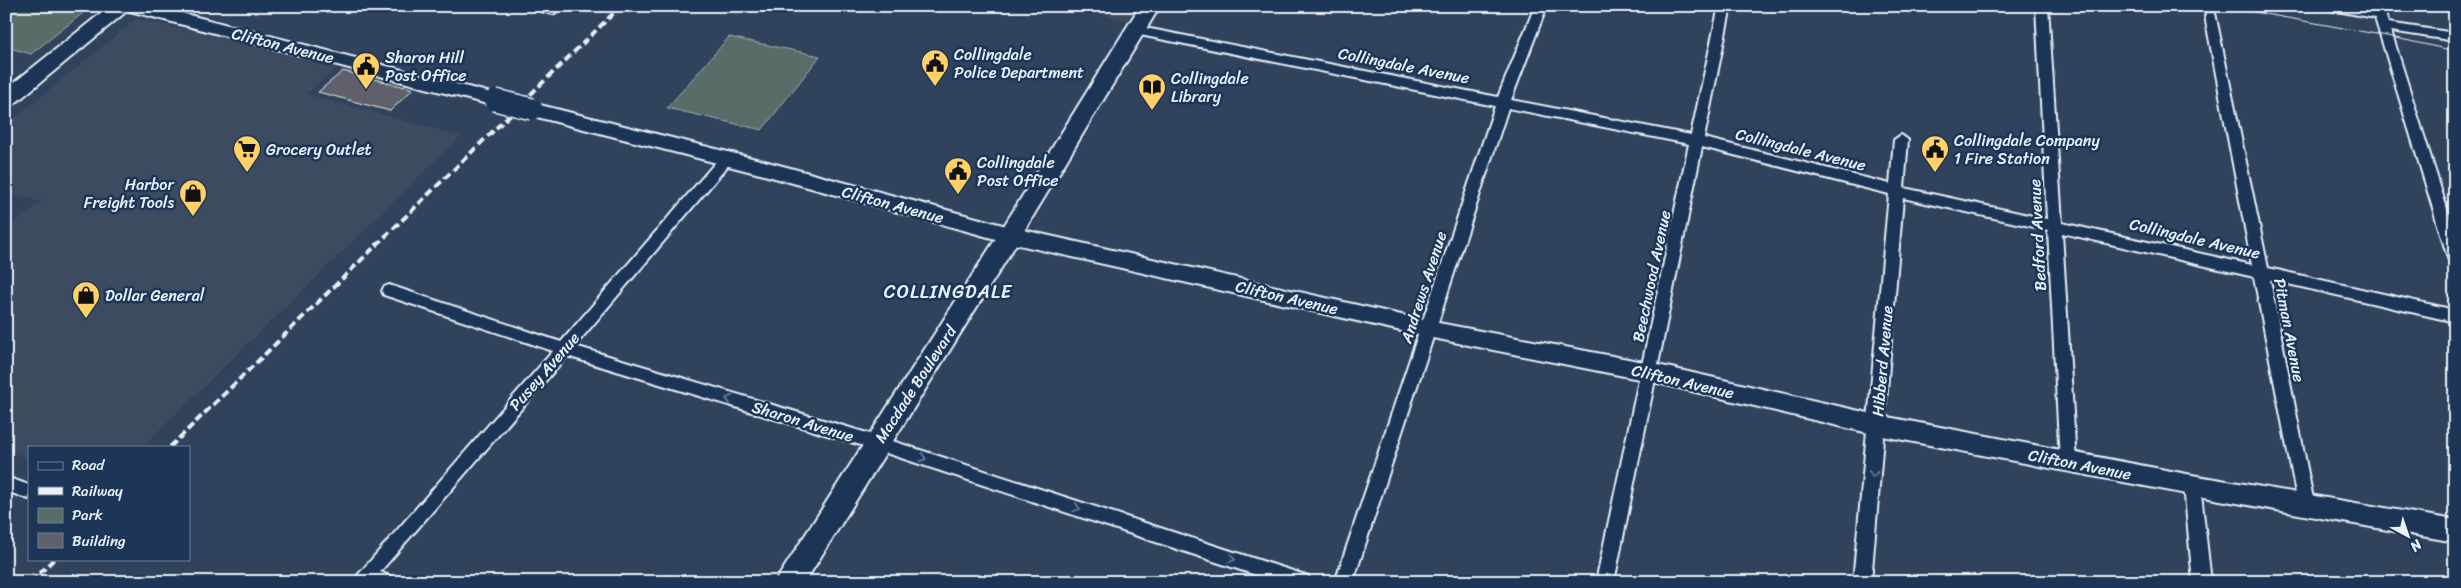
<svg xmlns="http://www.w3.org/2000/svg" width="2461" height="588" font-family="Sriracha,sans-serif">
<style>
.built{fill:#3e4b60}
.green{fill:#586d68;stroke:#a0afb0}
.building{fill:#5e6169;stroke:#e8f1f8}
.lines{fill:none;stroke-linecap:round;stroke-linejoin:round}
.street-casing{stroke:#e8f1f8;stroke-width:4}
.secondary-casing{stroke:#e8f1f8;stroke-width:4}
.primary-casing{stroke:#e8f1f8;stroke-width:4}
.street{fill:#1d3557;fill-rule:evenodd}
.secondary{fill:#1d3557;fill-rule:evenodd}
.primary{fill:#1d3557;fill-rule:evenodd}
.tram{stroke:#e8f1f8;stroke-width:1}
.rail{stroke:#e8f1f8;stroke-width:4;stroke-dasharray:8 4;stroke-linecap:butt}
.secondary-bridge-casing{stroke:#e8f1f8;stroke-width:24;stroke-linecap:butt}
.secondary-bridge{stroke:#1d3557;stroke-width:21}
.oneway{stroke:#64778f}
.labels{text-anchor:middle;stroke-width:5;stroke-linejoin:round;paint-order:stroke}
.street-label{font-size:16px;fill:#e8f1f8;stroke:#1d3557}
.poi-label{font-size:16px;fill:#e8f1f8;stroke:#1d3557;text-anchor:start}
.quarter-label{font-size:19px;letter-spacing:1px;fill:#e8f1f8;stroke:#1d3557}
</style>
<rect width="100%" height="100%" fill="#30425c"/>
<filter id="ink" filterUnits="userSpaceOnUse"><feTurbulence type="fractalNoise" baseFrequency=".02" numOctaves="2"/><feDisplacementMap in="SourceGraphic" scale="10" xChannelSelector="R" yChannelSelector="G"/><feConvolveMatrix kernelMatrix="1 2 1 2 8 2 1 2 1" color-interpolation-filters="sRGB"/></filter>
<g filter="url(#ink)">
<g class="built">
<polygon points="1065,6 1137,6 1128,21"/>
<polygon points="136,19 221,37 335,69 306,94 461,136 142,447 29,447 29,458 6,451 6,229 41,202 6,193 6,125"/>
</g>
<g class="green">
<polygon points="6,6 92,6 31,54 6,47"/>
<polygon points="729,37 820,56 762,130 667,108"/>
</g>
<polygon class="building" points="343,71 413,89 390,111 318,92"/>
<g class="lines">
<g class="street-casing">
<g id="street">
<polygon points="532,6 554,6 559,10 553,14 534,9"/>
<polygon points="1535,6 1547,6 1511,100 1691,135 1719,6 1731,6 1704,138 1890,184 1894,140 1901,135 1908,140 1904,188 2047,219 2036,6 2048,6 2062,223 2252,265 2205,16 2207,13 2215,13 2268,268 2455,310 2455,322 2270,280 2314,504 2312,509 2306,511 2300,509 2298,504 2254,277 2062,233 2076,462 2074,467 2068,469 2062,467 2060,462 2048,230 1903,198 1871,582 1853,582 1889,194 1702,147 1614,582 1596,582 1689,144 1508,108 1353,582 1335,582 1495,106 1135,34 1129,30 1135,26 1498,97"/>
<polygon points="2325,6 2353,6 2372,10 2371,6 2383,6 2388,23 2455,33 2455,41 2391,31 2455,234 2455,263 2450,262 2448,258 2375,18 2331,10"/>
<polygon points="726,154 733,159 731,162 575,346 877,436 1302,574 1308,576 1311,582 1277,582 877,450 567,356 380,572 390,576 393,582 352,582 553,351 384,295 382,291 384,287 389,285 561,342 721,156"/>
<polygon points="6,477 29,485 29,499 6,491"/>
<polygon points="2192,478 2198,480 2200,485 2211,582 2193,582 2184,485 2186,480"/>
</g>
</g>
<g class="secondary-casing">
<g id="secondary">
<polygon points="123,6 154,6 495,94 502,96 504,100 502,104 495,106 126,10"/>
<polygon points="532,103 764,161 1010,227 1428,321 1649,363 1877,415 2192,475 2455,520 2455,542 2192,495 1877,435 1649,381 1428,337 1010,243 764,175 525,114 523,109 525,104"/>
</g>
</g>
<g class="primary-casing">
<g id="primary">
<polygon points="110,6 133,6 13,105 6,107 6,89"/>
<polygon points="1140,6 1160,6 1018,241 805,582 775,582 1002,229"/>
</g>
</g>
<use href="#street" class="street"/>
<use href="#secondary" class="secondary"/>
<use href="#primary" class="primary"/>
<polyline class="tram" points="2221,6 2387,36 2455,51"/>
<g class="rail">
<polyline points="170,447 621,6"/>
<polyline points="31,582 54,559"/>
</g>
<g class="secondary-bridge-casing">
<polyline id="secondary-bridge" points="495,100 532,109"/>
</g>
<use href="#secondary-bridge" class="secondary-bridge"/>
</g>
<defs><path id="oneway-chevron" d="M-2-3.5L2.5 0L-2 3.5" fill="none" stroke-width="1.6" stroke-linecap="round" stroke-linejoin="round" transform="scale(1.25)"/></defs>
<g class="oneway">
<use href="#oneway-chevron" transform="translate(729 399) rotate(-163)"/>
<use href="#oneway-chevron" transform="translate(923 458) rotate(18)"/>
<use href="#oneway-chevron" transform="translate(1873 474) rotate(96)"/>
<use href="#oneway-chevron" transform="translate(1077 508) rotate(18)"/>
<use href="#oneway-chevron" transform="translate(1232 559) rotate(18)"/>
</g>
</g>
<defs>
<g id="civic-pin" transform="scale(1.4375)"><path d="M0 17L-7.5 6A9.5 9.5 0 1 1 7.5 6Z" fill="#ffd166" stroke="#1d3557"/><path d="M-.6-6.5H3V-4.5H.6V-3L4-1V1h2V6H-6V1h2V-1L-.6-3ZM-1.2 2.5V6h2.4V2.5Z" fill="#111"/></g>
<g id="library-pin" transform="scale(1.4375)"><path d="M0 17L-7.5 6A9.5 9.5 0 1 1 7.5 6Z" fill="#ffd166" stroke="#1d3557"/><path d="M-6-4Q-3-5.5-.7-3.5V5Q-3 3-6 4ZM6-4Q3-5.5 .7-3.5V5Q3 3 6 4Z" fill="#111"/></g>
<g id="supermarket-pin" transform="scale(1.4375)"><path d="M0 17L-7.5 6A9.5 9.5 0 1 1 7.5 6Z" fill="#ffd166" stroke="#1d3557"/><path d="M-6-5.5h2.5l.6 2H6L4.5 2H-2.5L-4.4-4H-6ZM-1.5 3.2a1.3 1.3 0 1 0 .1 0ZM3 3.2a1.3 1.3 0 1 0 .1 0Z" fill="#111"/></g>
<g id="shop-pin" transform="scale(1.4375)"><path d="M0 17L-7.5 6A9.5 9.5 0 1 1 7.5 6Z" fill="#ffd166" stroke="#1d3557"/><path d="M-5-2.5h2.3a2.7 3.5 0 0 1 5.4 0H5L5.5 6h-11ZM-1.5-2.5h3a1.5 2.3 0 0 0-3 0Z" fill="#111"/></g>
</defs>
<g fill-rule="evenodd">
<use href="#civic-pin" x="935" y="63"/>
<use href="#civic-pin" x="366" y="66"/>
<use href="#library-pin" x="1152" y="87"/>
<use href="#supermarket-pin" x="247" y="149"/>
<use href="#civic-pin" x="1935" y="149"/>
<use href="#civic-pin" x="958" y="171"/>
<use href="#shop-pin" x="193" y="193"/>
<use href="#shop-pin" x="86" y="295"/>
</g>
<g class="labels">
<g class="street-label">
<text transform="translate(283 45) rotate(14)" y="6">Clifton Avenue</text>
<text transform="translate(1404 65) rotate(11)" y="6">Collingdale Avenue</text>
<text transform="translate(1801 149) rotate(14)" y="6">Collingdale Avenue</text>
<text transform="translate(893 204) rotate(15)" y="6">Clifton Avenue</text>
<text transform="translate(2037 235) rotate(-93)" y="6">Bedford Avenue</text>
<text transform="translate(2195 238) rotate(13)" y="6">Collingdale Avenue</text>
<text transform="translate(1651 276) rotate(-78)" y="6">Beechwood Avenue</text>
<text transform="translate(1423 287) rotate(-72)" y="6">Andrews Avenue</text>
<text transform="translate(1287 297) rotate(13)" y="6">Clifton Avenue</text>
<text transform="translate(2290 330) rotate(79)" y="6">Pitman Avenue</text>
<text transform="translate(1882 361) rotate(-85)" y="6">Hibberd Avenue</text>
<text transform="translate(544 371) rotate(-49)" y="6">Pusey Avenue</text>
<text transform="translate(1683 381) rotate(13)" y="6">Clifton Avenue</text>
<text transform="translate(915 384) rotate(-57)" y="6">Macdade Boulevard</text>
<text transform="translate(803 421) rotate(17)" y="6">Sharon Avenue</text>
<text transform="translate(2080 464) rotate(11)" y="6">Clifton Avenue</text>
</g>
<g class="poi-label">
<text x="954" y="60">Collingdale<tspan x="954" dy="18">Police Department</tspan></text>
<text x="385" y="63">Sharon Hill<tspan x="385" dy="18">Post Office</tspan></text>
<text x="1171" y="84">Collingdale<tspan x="1171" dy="18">Library</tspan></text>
<text x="1954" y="146">Collingdale Company<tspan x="1954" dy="18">1 Fire Station</tspan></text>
<text x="266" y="155">Grocery Outlet</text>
<text x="977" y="168">Collingdale<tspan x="977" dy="18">Post Office</tspan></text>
<text x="174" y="190" text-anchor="end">Harbor<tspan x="174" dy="18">Freight Tools</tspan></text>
<text x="105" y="301">Dollar General</text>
</g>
<g class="quarter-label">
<text x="948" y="298">COLLINGDALE</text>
</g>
</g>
<rect width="2461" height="588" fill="none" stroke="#1d3557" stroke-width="25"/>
<rect x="12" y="12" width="2436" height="563" fill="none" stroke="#e8f1f8" stroke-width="2" filter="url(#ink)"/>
<rect x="28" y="446" width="162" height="115" fill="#1d3557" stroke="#6e8097"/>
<rect x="38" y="462" width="25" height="8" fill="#1d3557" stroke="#6e8097"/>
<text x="72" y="470" font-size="15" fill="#e8f1f8">Road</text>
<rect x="38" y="487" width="25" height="8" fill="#e8f1f8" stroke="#6e8097"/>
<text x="72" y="496" font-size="15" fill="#e8f1f8">Railway</text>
<rect x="38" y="508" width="25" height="15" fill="#586d68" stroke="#6e8097"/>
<text x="72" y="520" font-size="15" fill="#e8f1f8">Park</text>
<rect x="38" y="533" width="25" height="15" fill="#5e6169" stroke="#6e8097"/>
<text x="72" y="546" font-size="15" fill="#e8f1f8">Building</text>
<g transform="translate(2408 536) rotate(140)" stroke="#1d3557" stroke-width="4" paint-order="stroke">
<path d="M0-4L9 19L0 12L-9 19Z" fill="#e8f1f8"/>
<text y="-8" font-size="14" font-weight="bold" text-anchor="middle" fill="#e8f1f8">N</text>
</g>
</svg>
